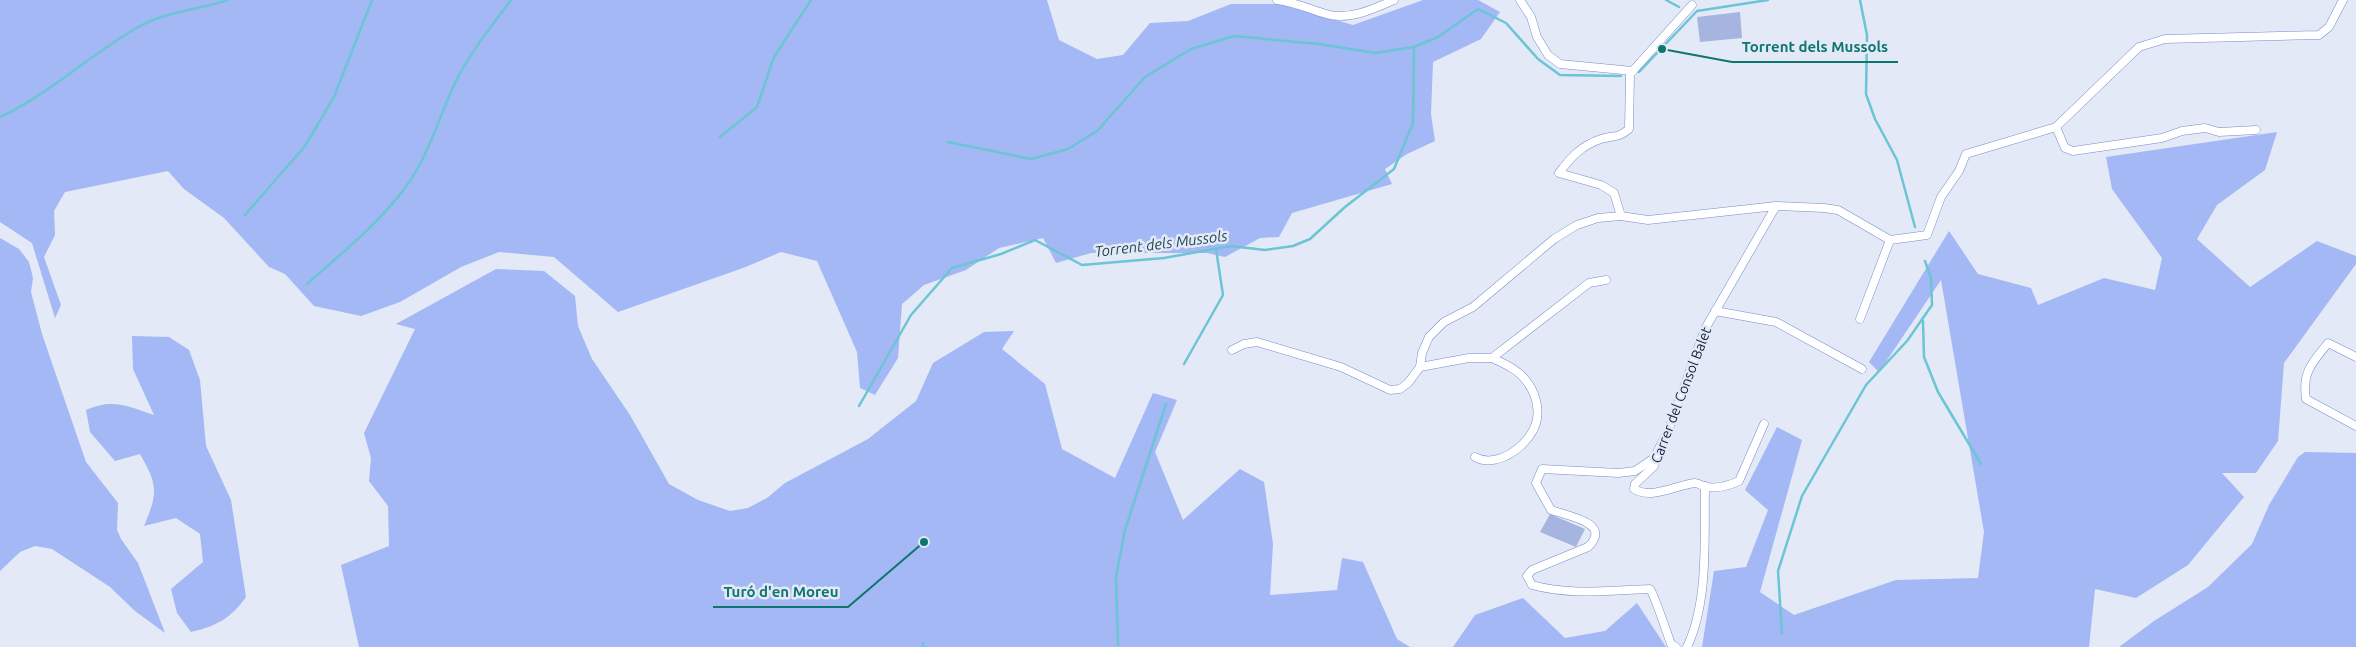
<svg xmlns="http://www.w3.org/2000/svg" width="2356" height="647" font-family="Ubuntu,sans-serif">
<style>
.green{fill:#a5b5e0}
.forest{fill:#a3b8f4}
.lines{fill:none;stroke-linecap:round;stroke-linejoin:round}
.stream{stroke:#6cc5d4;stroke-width:2.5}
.street-casing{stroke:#768ccc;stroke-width:9}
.street{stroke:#fff;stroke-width:8}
.labels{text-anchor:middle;stroke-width:5;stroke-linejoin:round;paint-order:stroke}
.street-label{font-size:14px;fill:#141c35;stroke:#e3e9f7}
.water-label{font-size:15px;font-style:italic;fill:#204950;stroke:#e3e9f7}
.leader{fill:none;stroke:#0f766e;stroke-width:2}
.callout-dot{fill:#0f766e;stroke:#e3e9f7;stroke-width:2}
.callout-label{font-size:15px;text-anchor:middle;font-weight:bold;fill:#0f766e;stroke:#e3e9f7;stroke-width:5;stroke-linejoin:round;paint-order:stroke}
</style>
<rect width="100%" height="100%" fill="#e3e9f7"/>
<g class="green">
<polygon points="1740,12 1742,38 1700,42 1697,17"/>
<polygon points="1550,514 1585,529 1576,547 1540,532"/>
</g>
<g class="forest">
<polygon points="0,0 1047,0 1059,40 1097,59 1123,55 1150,23 1188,21 1231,4 1279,4 1353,25 1423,0 1478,0 1500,12 1481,39 1433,62 1431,114 1435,141 1407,154 1385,169 1392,184 1292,213 1279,237 1260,238 1225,257 1207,253 1091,253 1056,263 1043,238 999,248 966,270 924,285 902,304 898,358 875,395 860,388 857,352 817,261 781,252 743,268 618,312 554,257 499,252 461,267 400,302 361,316 314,306 285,274 269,267 224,218 184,189 168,171 65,192 54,211 55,235 44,257 61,305 55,318 32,243 0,222"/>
<polygon points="2277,132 2265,170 2217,205 2197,239 2250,287 2317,241 2356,256 2356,264 2284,363 2278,441 2256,473 2222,473 2244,497 2188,565 2136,598 2095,589 2089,647 1702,647 1714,571 1746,567 1768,510 1745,490 1777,427 1802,440 1760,592 1794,615 1896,580 1978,578 1984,532 1941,280 1879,372 1869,362 1949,231 1978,274 2031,288 2038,305 2104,278 2155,290 2162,258 2112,189 2106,157"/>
<polygon points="0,238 19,249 29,262 33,278 31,292 42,334 86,462 118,503 117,530 121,539 138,563 165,633 135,611 110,587 52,549 35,546 20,552 0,571"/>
<polygon points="496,269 544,271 575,296 578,326 592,359 630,415 669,484 698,500 730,511 748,508 767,498 785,483 868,439 916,401 933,363 984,332 1014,331 1002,349 1045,384 1062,449 1115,478 1153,393 1177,400 1155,452 1183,520 1240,469 1264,482 1273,544 1270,595 1337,590 1342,558 1363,562 1397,639 1410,647 359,647 341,565 389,546 388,506 369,481 371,458 364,433 415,329 396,324"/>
<path d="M132 336 169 337 189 350 200 380 206 446 231 500 246 597C231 618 217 626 191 632L177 613 171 589 203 562 200 534 176 518 144 526C158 493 158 485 140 454L115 461 90 432 86 410C113 398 128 406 154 415L133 369Z"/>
<polygon points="2305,452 2356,453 2356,647 2119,647 2154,621 2208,587 2252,544 2269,505 2298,457"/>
<polygon points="1523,598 1565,638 1605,631 1637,603 1666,647 1453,647 1475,615"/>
</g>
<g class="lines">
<g class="stream">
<polyline points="1666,0 1679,7"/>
<polyline points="1860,0 1867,35 1866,94 1875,119 1897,160 1915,227"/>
<polyline points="1639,72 1697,11 1768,0"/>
<path d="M0 117C52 93 93 51 144 24 170 11 201 9 228 0"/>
<polyline points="720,137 757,107 774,57 811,0"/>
<polyline points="948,142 1031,159 1068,149 1097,131 1145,77 1191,49 1234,36 1319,44 1375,53 1414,47"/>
<polyline points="245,215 305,146 334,97 372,0"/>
<path d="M307 284C341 254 378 224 405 188 428 157 438 120 454 85 468 55 491 27 511 0"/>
<polyline points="1923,321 1924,357 1938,392 1981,464"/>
<polyline points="1184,364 1223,295 1216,249"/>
<polyline points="859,406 911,315 952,268 1001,254 1035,240 1082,265 1164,258 1231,246 1265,250 1293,246 1310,239 1345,207 1394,169 1413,123 1414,47 1438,37 1478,9 1506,23 1538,59 1560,75 1621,76"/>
<polyline points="1782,634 1778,571 1802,496 1866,385 1907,341 1932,305 1931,278 1925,261"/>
<polyline points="923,643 923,647"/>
<polyline points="1118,645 1116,577 1125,530 1166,404"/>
</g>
<g class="street-casing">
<g id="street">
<path d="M1277 0C1294 2 1309 9 1326 14 1348 21 1374 9 1394 0"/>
<polyline points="1520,0 1531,17 1537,37 1548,55 1560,64 1633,71"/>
<polyline points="2056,127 2065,148 2073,151 2162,138 2182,131 2205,128 2219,132 2256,130"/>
<path d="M1621 216 1614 193 1601 185 1559 173C1570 158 1582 145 1601 139 1614 135 1617 139 1629 129L1630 74 1692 5"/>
<polyline points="1715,311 1776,322 1862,369"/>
<polyline points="1860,319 1890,240"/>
<polyline points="1232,350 1244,344 1257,342 1341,367 1390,390 1400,389 1408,383 1420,367 1422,353 1429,337 1444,322 1473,307 1554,239 1577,225 1598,218 1621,216 1648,220 1776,206 1824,208 1838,210 1890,240 1927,235 1941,197 1959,171 1966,154 2056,127 2139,47 2165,39 2319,35 2329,27 2343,0"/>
<path d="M2356 357 2328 343C2312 363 2302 372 2306 399L2356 426"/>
<polyline points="1420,367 1469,358 1492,358 1589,283 1606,280"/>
<path d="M1764 424 1739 481C1728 486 1718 489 1706 487 1702 486 1699 483 1695 483 1676 485 1652 500 1634 489L1635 484 1654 466V458L1668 431 1705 329 1776 206"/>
<path d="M1475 457C1498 470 1533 443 1537 419 1539 406 1535 392 1527 382 1519 370 1505 364 1492 358"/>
<path d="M1654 458 1635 471 1619 473 1542 469 1536 483 1551 510C1568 516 1613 523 1588 547L1532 570 1527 576 1532 585C1571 596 1611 590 1650 589 1654 594 1667 633 1671 644L1676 647"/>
<path d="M1687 647C1709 601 1704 537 1705 486"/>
</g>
</g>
<use href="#street" class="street"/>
</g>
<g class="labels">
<g class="street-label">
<text transform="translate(1681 395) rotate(-69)" y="5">Carrer del Consol Balet</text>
</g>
<g class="water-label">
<text transform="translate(1161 244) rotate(-7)" y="5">Torrent dels Mussols</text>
</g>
</g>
<path class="leader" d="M1662 49L1732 62H1898M924 542L848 607H713"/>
<g class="callout-dot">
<circle cx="1662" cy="49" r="5"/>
<circle cx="924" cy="542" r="5"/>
</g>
<g class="callout-label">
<text x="1815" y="52">Torrent dels Mussols</text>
<text x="781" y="597">Turó d'en Moreu</text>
</g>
</svg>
